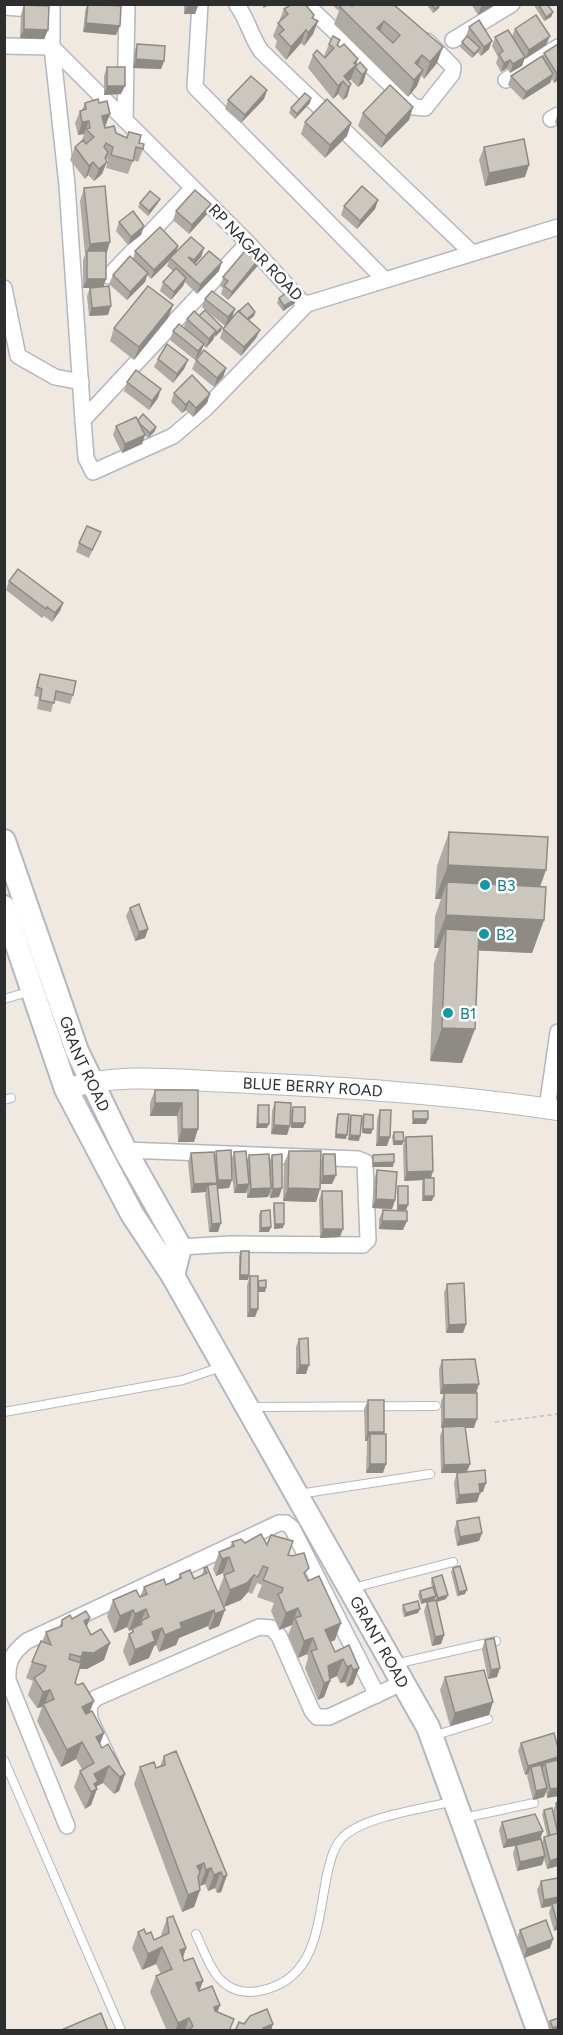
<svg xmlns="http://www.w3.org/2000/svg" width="563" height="2035" font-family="Figtree,sans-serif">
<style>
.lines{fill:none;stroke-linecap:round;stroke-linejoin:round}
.service-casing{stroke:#b4b7c1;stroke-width:10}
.minor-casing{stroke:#b4b7c1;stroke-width:18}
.tertiary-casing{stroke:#b4b7c1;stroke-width:22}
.secondary-casing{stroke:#b4b7c1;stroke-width:26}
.path{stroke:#c9c9c9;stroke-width:2;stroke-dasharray:4.5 3;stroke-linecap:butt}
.service{stroke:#fff;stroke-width:8}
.minor{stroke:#fff;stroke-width:15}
.tertiary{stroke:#fff;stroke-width:20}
.secondary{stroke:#fff;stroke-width:22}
.wall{fill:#afaba4}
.shaded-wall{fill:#8e8b86}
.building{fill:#cbc7bf;stroke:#8e8b86;stroke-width:1.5;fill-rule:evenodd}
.culture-dot{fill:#0f9aa8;stroke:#fff;stroke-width:2}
.labels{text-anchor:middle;stroke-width:5;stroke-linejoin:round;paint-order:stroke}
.street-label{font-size:16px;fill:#2e2e2e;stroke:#fff}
.culture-label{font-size:16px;fill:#0d838f;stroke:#fff;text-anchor:start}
</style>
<rect width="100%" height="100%" fill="#efe9e1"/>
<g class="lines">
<g class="service-casing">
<g id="service">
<polyline points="4,999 31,991"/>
<polyline points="4,1100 11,1098"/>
<polyline points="251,1407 436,1406"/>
<polyline points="4,1412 183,1380 221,1367"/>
<polyline points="299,1494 430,1474"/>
<polyline points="353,1588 453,1562"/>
<polyline points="395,1664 496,1641"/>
<polyline points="433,1736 488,1719"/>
<polyline points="4,1760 121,2030"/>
<polyline points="463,1818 534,1803"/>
<path d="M196 1934C210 1964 219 1998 259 1991 318 1980 317 1923 327 1875 330 1862 333 1848 342 1838 363 1816 424 1809 454 1801"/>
</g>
</g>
<g class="minor-casing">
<g id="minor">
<polyline points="52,4 52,47 67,185 83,420"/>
<polyline points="200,4 195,87 383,278"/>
<polyline points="306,4 414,107 425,108 452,74 453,67 427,41"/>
<path d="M237 5C248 20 251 37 261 51L472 253"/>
<polyline points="4,7 43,10"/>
<polyline points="453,40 512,4"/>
<polyline points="4,46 52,47 248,243 301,301 307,304 558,227"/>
<polyline points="506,80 558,47"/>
<polyline points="551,119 558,115"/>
<polyline points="125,120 127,4"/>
<polyline points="248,243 83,420 86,458 93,472 173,436 206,408 307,304"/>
<polyline points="109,276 193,188"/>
<polyline points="4,288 18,356 55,377 81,382"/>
<polyline points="547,1108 558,1032"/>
<polyline points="125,1150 358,1159 365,1162 368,1240 363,1245 231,1244 180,1247 170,1251"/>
<polyline points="111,1764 90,1719 89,1706 96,1698 259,1627 272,1628 279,1636 312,1711 317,1717 329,1717 404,1682"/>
<path d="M67 1826 8 1680C7 1661 12 1653 27 1641L279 1523H286L292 1528 377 1695"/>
</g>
</g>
<g class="tertiary-casing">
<g id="tertiary">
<path id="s1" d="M66 1089C119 1072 175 1080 230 1082 340 1087 450 1094 558 1110"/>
</g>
</g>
<g class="secondary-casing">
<g id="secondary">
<path id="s2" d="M4 841 77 1051 125 1150 180 1247 173 1276"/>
<path id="s3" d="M4 907 66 1089 132 1214 173 1276 428 1727 538 2030"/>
</g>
</g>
<polyline class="path" points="495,1422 558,1414"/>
<use href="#service" class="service"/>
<use href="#minor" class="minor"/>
<use href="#tertiary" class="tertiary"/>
<use href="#secondary" class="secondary"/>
</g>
<g class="wall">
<polygon points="87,4 116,35 83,32 85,12"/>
<polygon points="184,4 198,4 195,14 184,14"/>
<polygon points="331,4 393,4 437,63 424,79 421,75 417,86 408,97 334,24 339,11"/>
<polygon points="426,4 440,4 439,8 433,13"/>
<polygon points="471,4 496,4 478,15"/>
<polygon points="533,4 547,4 553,12 551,17 544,21"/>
<polygon points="24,5 48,30 44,39 20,38 21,14"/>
<polygon points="284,9 314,15 313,18 318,21 313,34 304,46 301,43 286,60 275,47 277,41 273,36"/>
<polygon points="469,27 489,49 481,56 478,52 472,58 460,47 462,42 467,37 466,36"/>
<polygon points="515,29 546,45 525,59 525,58 522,66 510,73 507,68 501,72 496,63 498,57 492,46 495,37 512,36"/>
<polygon points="340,40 338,45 356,65 367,70 363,83 358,87 351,80 351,79 349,81 351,84 347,97 343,100 338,94 333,99 308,68 313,55 325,58 324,56 329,44"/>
<polygon points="137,44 164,61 161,69 133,68 134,53"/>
<polygon points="558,44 558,80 554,83 552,79 550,83 523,100 508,85 511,76 542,57 544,53"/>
<polygon points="107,67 121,94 104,95 104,76"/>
<polygon points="267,90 264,99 241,123 225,109 228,100"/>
<polygon points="85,103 105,128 126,138 129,132 139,143 143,149 138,162 133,160 128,174 106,168 108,160 105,158 102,174 94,181 88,175 85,179 70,160 75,147 82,140 84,134 78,135 75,123 80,111 82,110"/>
<polygon points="310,103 295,119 289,113 291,108"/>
<polygon points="413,107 409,120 381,148 358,126 363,113"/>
<polygon points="558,113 558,128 555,122"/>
<polygon points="305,122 351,123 347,136 325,158 301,134"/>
<polygon points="484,147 525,177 485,186 479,160"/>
<polygon points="84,188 106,253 103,286 108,315 89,316 87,296 90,288 83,288 83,260 85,255 80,201"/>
<polygon points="378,200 375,209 357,229 341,215 344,206"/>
<polygon points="140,203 158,203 148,216 138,207"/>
<polygon points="211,204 208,213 189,234 173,220 176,211"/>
<polygon points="119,222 144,226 141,235 128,245 116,231"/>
<polygon points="178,246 176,252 204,248 201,257 195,264 219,271 197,294 185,282 183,286 171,300 160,291 163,282 173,271 167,266 169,261 151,279 147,275 145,282 127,300 109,284 113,275 133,259 135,251"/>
<polygon points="263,254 260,263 228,300 221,294 223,288 220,286 223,277"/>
<polygon points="279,298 296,299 295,303 283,311 277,303"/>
<polygon points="205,299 232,318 225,326 202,307"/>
<polygon points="173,305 168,318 134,360 110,341 114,328"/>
<polygon points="255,312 254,316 249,320 260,330 256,338 241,356 220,338 223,329"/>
<polygon points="199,316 221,331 214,337 213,340 206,348 203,345 201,352 195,360 170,340 173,331 184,327 187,319"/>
<polygon points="158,359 188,360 184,369 173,383 154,367"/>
<polygon points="196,360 226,368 223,377 214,387 192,369"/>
<polygon points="127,382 158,398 149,410 124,391"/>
<polygon points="174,393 210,394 207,403 193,417 186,410 182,413 171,402"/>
<polygon points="138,420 155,431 148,438 145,435 142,444 122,453 113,435 116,426"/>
<polygon points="101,532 89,558 76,552 79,543"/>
<polygon points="9,581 63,603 60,611 52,622 44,616 42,618 6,590"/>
<polygon points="40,674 73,695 70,704 54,700 51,712 37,709 39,697 34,696 37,682"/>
<polygon points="449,832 540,887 544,920 532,953 478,950 462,1063 430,1061 434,963 439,948 434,948 435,916 441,899 435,899 437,866"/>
<polygon points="130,908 148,929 145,938 135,941 126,916"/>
<polygon points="155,1090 198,1090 194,1142 178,1142 177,1116 150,1116 150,1103"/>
<polygon points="275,1102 291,1111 293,1107 305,1123 303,1128 291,1128 291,1115 287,1135 271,1134 272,1111"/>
<polygon points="258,1105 267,1128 256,1128 257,1109"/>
<polygon points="380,1110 387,1146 376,1146 377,1119"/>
<polygon points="338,1114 346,1139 335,1138 336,1118"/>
<polygon points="364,1114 371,1134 362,1133 362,1119"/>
<polygon points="351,1115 359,1141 348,1140 349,1119"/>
<polygon points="394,1132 404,1141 402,1145 393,1145 392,1136"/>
<polygon points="406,1137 433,1171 431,1178 432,1201 422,1201 422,1182 423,1180 404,1181 403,1146"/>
<polygon points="216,1151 231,1160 234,1152 247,1160 249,1155 270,1160 272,1155 279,1197 270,1198 269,1193 268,1197 247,1198 247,1189 246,1193 234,1193 232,1172 229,1188 217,1189 218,1232 209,1232 205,1194 206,1192 191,1193 188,1162 191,1153 215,1156"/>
<polygon points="289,1151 321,1161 323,1154 336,1175 332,1184 321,1184 316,1202 283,1201 284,1163"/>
<polygon points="377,1170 395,1200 392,1209 372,1208 374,1179"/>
<polygon points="398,1186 408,1205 406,1210 397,1210 397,1191"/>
<polygon points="322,1191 340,1237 320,1238 319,1200"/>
<polygon points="274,1203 283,1228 274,1229 273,1208"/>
<polygon points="383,1210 403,1230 379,1229 379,1219"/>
<polygon points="261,1211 269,1232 259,1232 259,1215"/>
<polygon points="241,1251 249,1275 248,1280 239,1280 239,1256"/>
<polygon points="250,1276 266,1287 265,1292 258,1292 258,1309 255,1317 247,1317 247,1285"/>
<polygon points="447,1284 466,1324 463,1333 446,1333 444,1293"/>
<polygon points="299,1339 306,1374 296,1374 296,1347"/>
<polygon points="442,1360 479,1384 476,1393 474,1428 465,1428 470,1464 467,1472 483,1492 480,1492 477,1502 456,1504 454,1482 457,1473 461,1473 441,1473 440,1436 443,1428 441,1428 441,1401 444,1394 440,1394 439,1369"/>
<polygon points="368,1400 384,1434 383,1473 366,1473 367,1441 365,1441 364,1409"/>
<polygon points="457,1521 482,1533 479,1541 457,1546 454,1530"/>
<polygon points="232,1542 267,1545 288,1555 306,1577 335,1640 330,1642 335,1652 359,1668 353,1684 347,1687 345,1682 340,1683 337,1676 330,1679 330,1681 324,1697 318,1700 305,1668 308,1658 307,1654 298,1658 288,1635 292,1625 279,1630 271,1611 274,1603 257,1597 262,1585 257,1583 252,1594 248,1592 241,1600 224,1607 219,1626 209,1630 208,1626 179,1638 176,1645 159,1652 156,1645 154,1646 149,1658 129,1666 123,1651 129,1634 131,1633 133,1629 129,1631 127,1627 114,1633 107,1616 113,1600 140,1597 144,1587 166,1585 178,1580 180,1574 194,1579 202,1575 204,1568 218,1592 224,1576 223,1573 216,1576 213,1569 219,1552 230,1548"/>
<polygon points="453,1568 465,1594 457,1596 451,1572"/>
<polygon points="432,1578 448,1595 446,1599 437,1602 444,1635 441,1644 432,1646 424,1611 427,1602 436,1600 435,1597 434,1600 421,1604 418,1595 420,1591 432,1587 431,1582"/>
<polygon points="403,1605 418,1613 404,1617 402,1610"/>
<polygon points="72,1619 87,1627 104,1660 87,1669 79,1669 75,1683 90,1712 104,1733 100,1744 125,1774 119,1791 114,1794 103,1783 97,1786 91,1805 85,1809 74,1787 80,1771 82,1769 76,1759 61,1767 37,1721 42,1707 37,1708 28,1695 33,1681 26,1678 32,1662 42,1642 46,1632 59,1627 62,1620"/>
<polygon points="485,1640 497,1677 488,1679 482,1649"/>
<polygon points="445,1677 489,1715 450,1726 440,1690"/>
<polygon points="521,1743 558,1748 558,1796 547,1798 546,1792 544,1797 533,1800 527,1776 528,1774 525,1775 518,1751"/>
<polygon points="164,1756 227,1875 221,1892 217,1893 215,1888 208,1891 205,1884 200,1886 200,1890 194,1907 182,1912 134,1784 140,1767 156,1768 160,1766"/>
<polygon points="558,1802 558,1866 547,1869 544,1859 542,1865 517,1871 513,1854 515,1846 503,1848 499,1830 502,1822 543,1831 540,1839 542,1843 544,1837 547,1836 542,1814 544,1810 558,1833 553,1811 556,1803"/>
<polygon points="558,1878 558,1929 554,1931 549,1913 551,1906 541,1908 537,1890 541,1881"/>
<polygon points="167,1918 186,1948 183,1958 184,1961 203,1981 199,1991 220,2005 217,2012 230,2031 167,2031 150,1992 156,1976 161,1974 156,1964 142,1970 132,1948 138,1932 146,1934 154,1940 161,1937 161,1935"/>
<polygon points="520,1930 553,1939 550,1948 524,1958 517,1938"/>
<polygon points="558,2018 558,2030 550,2031 548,2026 550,2021"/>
</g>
<g class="shaded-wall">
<polygon points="264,4 272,4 263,8"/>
<polygon points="440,4 439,8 433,13 435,9"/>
<polygon points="484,4 496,4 478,15 481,7"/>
<polygon points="187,5 198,6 195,14 184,14"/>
<polygon points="553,12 551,17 544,21 546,17"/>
<polygon points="318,21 313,34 304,46 308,33"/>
<polygon points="384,21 378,37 377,28"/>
<polygon points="86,23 120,26 116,35 83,32"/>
<polygon points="24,29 48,30 44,39 20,38"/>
<polygon points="306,30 301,43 286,60 291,47"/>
<polygon points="550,36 546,45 525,59 529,50"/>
<polygon points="492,41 489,49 481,56 484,47"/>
<polygon points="443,47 437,63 424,79 430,62"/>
<polygon points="480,48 478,52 472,58 474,54"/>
<polygon points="422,55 416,71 415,63"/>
<polygon points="525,57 522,66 510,73 513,64"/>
<polygon points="136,59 164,61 161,69 133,68"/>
<polygon points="358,59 351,79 345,84 343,81 338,94 333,99 338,86 354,63"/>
<polygon points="510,60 507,68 501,72 504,63"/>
<polygon points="367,70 363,83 358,87 362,75"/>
<polygon points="423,70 417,86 408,97 414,80"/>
<polygon points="558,73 558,80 554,83 557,74"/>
<polygon points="553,74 550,83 523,100 526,92"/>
<polygon points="351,84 347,97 343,100 348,87"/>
<polygon points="107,86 125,86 121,94 104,95"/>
<polygon points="267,90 264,99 241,123 245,115"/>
<polygon points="311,98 310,103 295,119 297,114"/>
<polygon points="413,107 409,120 381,148 386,136"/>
<polygon points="110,114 105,127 102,116"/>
<polygon points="89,121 84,134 78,135 82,122"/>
<polygon points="351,123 347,136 325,158 330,145"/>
<polygon points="108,152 103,165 107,162 102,174 94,181 99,169"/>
<polygon points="93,162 88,175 85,179 89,166"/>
<polygon points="529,165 525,177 485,186 489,173"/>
<polygon points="160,199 158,203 148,216 149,211"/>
<polygon points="378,200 375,209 357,229 360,221"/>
<polygon points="211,204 208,213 189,234 192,225"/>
<polygon points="144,226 141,235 128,245 131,237"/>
<polygon points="110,242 106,255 87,253 90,244"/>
<polygon points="178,246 175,255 170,258 169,261 151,279 154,270"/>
<polygon points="204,248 201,257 190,269 194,260"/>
<polygon points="263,254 260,263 228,300 232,292"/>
<polygon points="222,262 219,271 197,294 200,285"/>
<polygon points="148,273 145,282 127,300 130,292"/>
<polygon points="186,278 183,286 171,300 174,292"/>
<polygon points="87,279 106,279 103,288 83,288"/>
<polygon points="296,299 295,303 283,311 284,306"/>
<polygon points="173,305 168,318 134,360 139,347"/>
<polygon points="111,306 108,315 89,316 92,308"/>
<polygon points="235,309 232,318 225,326 228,317"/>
<polygon points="255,312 254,316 244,324 246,319"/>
<polygon points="222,327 221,331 215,337 216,333"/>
<polygon points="260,330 256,338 241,356 244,347"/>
<polygon points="216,331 213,340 206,348 209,339"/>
<polygon points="204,344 201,352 195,360 198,351"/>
<polygon points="188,360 184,369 173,383 177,374"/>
<polygon points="226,368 223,377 214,387 217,378"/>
<polygon points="161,389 158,398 149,410 152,401"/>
<polygon points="210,394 207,403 193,417 196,408"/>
<polygon points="189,401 186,410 182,413 186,405"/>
<polygon points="156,427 155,431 148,438 150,433"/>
<polygon points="145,435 142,444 122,453 125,444"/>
<polygon points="63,603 60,611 52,622 55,613"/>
<polygon points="448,865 546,870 534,904 447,882 441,899 435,899"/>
<polygon points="446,915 544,920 532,953 445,949 446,929 439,948 434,948"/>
<polygon points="148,929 145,938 135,941 139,932"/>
<polygon points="442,1028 475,1029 462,1063 430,1061"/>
<polygon points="155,1103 182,1103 177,1116 150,1116"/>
<polygon points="413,1119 428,1119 426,1124 412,1124"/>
<polygon points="292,1123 305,1123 303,1128 291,1128"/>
<polygon points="258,1124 269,1124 267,1128 256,1128"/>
<polygon points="274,1125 290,1126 287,1135 271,1134"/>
<polygon points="182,1129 198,1129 194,1142 178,1142"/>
<polygon points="363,1129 373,1129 371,1134 362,1133"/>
<polygon points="336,1134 347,1135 346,1139 335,1138"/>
<polygon points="350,1135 360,1136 359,1141 348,1140"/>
<polygon points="379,1137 390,1137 387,1146 376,1146"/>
<polygon points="394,1141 404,1141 402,1145 393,1145"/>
<polygon points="394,1162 393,1167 372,1167 373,1163"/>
<polygon points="433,1171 430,1180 424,1178 423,1180 404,1181 407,1172"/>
<polygon points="336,1175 332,1184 320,1184 323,1176"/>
<polygon points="218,1180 232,1180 229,1188 215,1189"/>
<polygon points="217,1183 213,1191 208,1185 206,1192 191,1193 194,1184"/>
<polygon points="249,1184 246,1193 234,1193 237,1185"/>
<polygon points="271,1188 268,1197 247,1198 251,1189"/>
<polygon points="282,1188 279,1197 270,1198 273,1189"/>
<polygon points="288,1188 320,1189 316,1202 283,1201"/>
<polygon points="424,1196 434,1196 432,1201 422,1201"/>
<polygon points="376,1199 395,1200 392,1209 372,1208"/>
<polygon points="398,1205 408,1205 406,1210 397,1210"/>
<polygon points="382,1221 407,1221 403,1230 379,1229"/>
<polygon points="221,1223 218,1232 209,1232 212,1224"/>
<polygon points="275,1224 284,1224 283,1228 274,1229"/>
<polygon points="271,1227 269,1232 259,1232 261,1228"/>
<polygon points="323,1229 343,1229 340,1237 320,1238"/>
<polygon points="240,1275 249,1275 248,1280 239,1280"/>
<polygon points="266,1287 265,1292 257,1292 259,1288"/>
<polygon points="250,1309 258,1309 255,1317 247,1317"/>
<polygon points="466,1324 463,1333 446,1333 449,1325"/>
<polygon points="300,1365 309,1365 306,1374 296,1374"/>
<polygon points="479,1384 476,1393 440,1394 443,1385"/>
<polygon points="444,1419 477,1419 474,1428 441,1428"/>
<polygon points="368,1432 384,1432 381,1441 370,1434 367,1441 365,1441"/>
<polygon points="370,1464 386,1464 383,1473 366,1473"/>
<polygon points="470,1464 466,1473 441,1473 444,1465"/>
<polygon points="486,1483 483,1492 476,1493 479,1484"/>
<polygon points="480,1493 477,1502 456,1504 459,1495"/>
<polygon points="482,1533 479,1541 457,1546 460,1537"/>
<polygon points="229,1557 223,1573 216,1576 222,1559"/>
<polygon points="254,1575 248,1592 241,1600 224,1607 230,1590"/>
<polygon points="467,1590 465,1594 457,1596 459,1592"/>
<polygon points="448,1595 446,1599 436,1602 438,1598"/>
<polygon points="436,1596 434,1600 421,1604 422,1600"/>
<polygon points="298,1608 292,1625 279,1630 286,1613"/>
<polygon points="146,1609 139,1626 129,1631 135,1614"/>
<polygon points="420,1609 418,1613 404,1617 406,1613"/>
<polygon points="133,1610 127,1627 114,1633 120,1616"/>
<polygon points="214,1610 208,1626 179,1638 176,1645 159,1652 165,1635 180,1623"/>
<polygon points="225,1610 219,1626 209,1630 215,1614"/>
<polygon points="90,1618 84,1634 84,1621"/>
<polygon points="341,1623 335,1640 319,1647 325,1630"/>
<polygon points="162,1628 156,1645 154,1646 149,1658 129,1666 135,1650 152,1632"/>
<polygon points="444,1635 441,1644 432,1646 435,1637"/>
<polygon points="313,1638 307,1654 298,1658 304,1641"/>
<polygon points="110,1643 104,1660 87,1669 77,1669 83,1652"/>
<polygon points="343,1659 337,1676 324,1682 328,1666"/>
<polygon points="351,1665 345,1682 340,1683 347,1667"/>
<polygon points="359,1668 353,1684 347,1687 353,1670"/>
<polygon points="500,1668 497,1677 488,1679 491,1670"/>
<polygon points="330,1681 324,1697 318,1700 324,1683"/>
<polygon points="50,1690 44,1706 43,1704 42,1707 37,1708 43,1692"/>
<polygon points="94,1701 88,1717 82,1707"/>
<polygon points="493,1702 489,1715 450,1726 455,1713"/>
<polygon points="104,1733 98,1749 96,1737"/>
<polygon points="82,1742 76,1759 61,1767 67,1750"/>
<polygon points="558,1757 558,1763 545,1763 542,1770 531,1767 528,1774 525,1775 528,1766"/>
<polygon points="109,1766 103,1783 97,1786 95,1790 97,1789 91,1805 85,1809 93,1789 94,1774"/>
<polygon points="125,1774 119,1791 114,1794 120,1777"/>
<polygon points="547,1788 544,1797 533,1800 536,1791"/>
<polygon points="558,1788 558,1796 547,1798 550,1789"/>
<polygon points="543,1831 540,1840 503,1848 507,1840"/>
<polygon points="545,1856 542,1865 517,1871 520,1862"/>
<polygon points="558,1858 558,1866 547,1869 550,1861"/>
<polygon points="204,1863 197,1880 197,1866"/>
<polygon points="211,1868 205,1884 200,1886 206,1870"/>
<polygon points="221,1872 215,1888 208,1891 214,1875"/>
<polygon points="227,1875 221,1892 217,1893 223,1877"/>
<polygon points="200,1890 194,1907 182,1912 188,1895"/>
<polygon points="558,1897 558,1905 552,1904 551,1906 541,1908 544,1900"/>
<polygon points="557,1922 558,1922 558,1929 554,1931"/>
<polygon points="553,1939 550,1948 524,1958 527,1949"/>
<polygon points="162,1947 156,1964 142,1970 148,1954"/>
<polygon points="186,1948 180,1965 180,1950"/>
<polygon points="203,1981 197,1998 196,1983"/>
<polygon points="220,2005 214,2022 214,2007"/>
<polygon points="189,2018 185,2031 175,2031 178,2023"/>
<polygon points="273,2024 271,2031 262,2031 263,2028"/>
<polygon points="558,2026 558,2030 552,2031 553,2028"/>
</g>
<g class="building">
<polygon points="88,4 121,6 120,26 86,23"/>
<polygon points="292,4 305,4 314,15 312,18 318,21 308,33 306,30 291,47 279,34 284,30 278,23 288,14 284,9"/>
<path d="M342 4H351L352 6 353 4H393L443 47 430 62 422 55 415 63 423 70 414 80 340 7ZM384 21 400 35 393 43 377 28Z"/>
<polygon points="431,4 440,4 435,9"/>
<polygon points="538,4 547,4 553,12 546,17"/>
<polygon points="24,5 49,6 48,30 24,29"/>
<polygon points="536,15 550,36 529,50 515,29"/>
<polygon points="479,20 492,41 484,47 469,27"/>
<polygon points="508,30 525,57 513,64 510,60 504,63 499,54 503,51 495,37"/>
<polygon points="333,36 340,40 337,45 340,47 344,44 358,59 354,63 356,65 344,76 351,84 348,87 343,81 338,86 313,55 317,50 325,58 334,48 329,44"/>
<polygon points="467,36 480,48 474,54 462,42"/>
<polygon points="137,44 165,46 164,61 136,59"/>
<polygon points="558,44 558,73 557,74 544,53"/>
<polygon points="542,56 553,74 526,92 511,76"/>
<polygon points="360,62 367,70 362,75 355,67"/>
<rect x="107" y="67" width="18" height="19"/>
<polygon points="251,76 267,90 245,115 228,100"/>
<polygon points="390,85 413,107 386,136 363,113"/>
<polygon points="305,93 311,98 297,114 291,108"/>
<polygon points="98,99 99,103 107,101 110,114 102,116 105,128 114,126 116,133 127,138 129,132 141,135 139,143 144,144 143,149 136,147 133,161 111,155 113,147 106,143 104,147 108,152 105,158 107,162 99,169 93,162 89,166 75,147 83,140 86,144 94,137 86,129 90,128 89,121 82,122 80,111 86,109 85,103"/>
<polygon points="327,99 351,123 330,145 305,122"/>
<polygon points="524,139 529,165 489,173 484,147"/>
<polygon points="105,186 110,242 90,244 84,188"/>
<polygon points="362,186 378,200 360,221 344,206"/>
<polygon points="195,190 211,204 192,225 176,211"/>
<polygon points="150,191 160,199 149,211 140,203"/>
<polygon points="133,211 144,226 131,237 119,222"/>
<polygon points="160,227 178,246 154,270 135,251"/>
<polygon points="191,237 204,248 194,260 188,257 196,265 209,251 222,262 200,285 170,258"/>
<polygon points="251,244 263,254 232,292 224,286 228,281 223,277"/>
<rect x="87" y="251" width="19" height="28"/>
<polygon points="130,256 148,273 130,292 113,275"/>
<polygon points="176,268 186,278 174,292 163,282"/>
<polygon points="109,286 111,306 92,308 90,288"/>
<polygon points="148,286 173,305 139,347 114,328"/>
<polygon points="291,290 296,299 284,306 279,298"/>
<polygon points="212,291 235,309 228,317 205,299"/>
<polygon points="248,303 255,312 247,319 239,311"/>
<polygon points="205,310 222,327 216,333 216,331 199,316"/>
<polygon points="194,311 216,331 209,339 187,319"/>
<polygon points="238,311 260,330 244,347 223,329"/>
<polygon points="179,324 204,344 198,351 173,331"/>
<polygon points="167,344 188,360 177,374 158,359"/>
<polygon points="204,350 226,368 217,378 196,360"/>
<polygon points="136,370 161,389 152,401 127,382"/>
<polygon points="192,375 210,394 196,408 189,401 186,405 174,393"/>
<polygon points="143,414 156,427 150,433 140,424 138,420"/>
<polygon points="136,417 145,435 125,444 116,426"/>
<polygon points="87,526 101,532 92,550 79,543"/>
<polygon points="18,569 63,603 55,613 47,607 46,609 9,581"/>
<polygon points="40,674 76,681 73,695 56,691 54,703 40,700 42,689 37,687"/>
<polygon points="449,832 548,837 546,870 448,865"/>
<polygon points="447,882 546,887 544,920 446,915"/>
<polygon points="139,904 148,929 139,932 130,908"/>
<polygon points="446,929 479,931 475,1029 442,1028"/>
<polygon points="155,1090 198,1090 198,1129 182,1129 182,1103 155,1103"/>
<polygon points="275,1102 291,1103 290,1126 274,1125"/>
<rect x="258" y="1105" width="11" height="19"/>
<polygon points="293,1107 305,1107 305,1123 292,1123"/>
<polygon points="380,1110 391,1110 390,1137 379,1137"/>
<rect x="413" y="1111" width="15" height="8"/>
<polygon points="338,1114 349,1114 347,1135 336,1134"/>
<polygon points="364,1114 373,1115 373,1129 363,1129"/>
<polygon points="351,1115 362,1116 360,1136 350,1135"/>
<polygon points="394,1132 403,1132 404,1141 394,1141"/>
<polygon points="432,1136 433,1171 407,1172 406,1137"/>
<polygon points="231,1150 232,1180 218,1180 216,1151"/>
<polygon points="246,1151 249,1184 237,1185 234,1152"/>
<polygon points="289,1151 321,1151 320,1189 288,1188"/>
<polygon points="214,1152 217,1183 194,1184 191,1153"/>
<polygon points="269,1154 271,1188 251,1189 249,1155"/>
<polygon points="282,1154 282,1188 273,1189 272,1155"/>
<polygon points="323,1154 335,1154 336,1175 323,1176"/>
<polygon points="394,1154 394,1162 373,1163 373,1155"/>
<polygon points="377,1170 397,1172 395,1200 376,1199"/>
<rect x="424" y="1178" width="10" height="18"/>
<polygon points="217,1184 221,1223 212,1224 208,1185"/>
<rect x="398" y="1186" width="10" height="19"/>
<polygon points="322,1191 342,1191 343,1229 323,1229"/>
<polygon points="274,1203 284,1203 284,1224 275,1224"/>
<polygon points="270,1210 271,1227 261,1228 261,1211"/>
<polygon points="383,1210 407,1211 407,1221 382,1221"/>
<polygon points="241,1251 249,1251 249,1275 240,1275"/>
<rect x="250" y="1276" width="8" height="33"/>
<polygon points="266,1280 266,1287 259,1288 258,1281"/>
<polygon points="464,1283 466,1324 449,1325 447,1284"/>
<polygon points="308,1338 309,1365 300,1365 299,1339"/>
<polygon points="475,1359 479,1384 443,1385 442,1360"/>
<rect x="444" y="1393" width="33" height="26"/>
<rect x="368" y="1400" width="16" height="32"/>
<polygon points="465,1426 470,1464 444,1465 443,1427"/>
<rect x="370" y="1434" width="16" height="30"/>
<polygon points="485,1470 486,1483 479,1484 480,1493 459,1495 457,1473"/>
<polygon points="479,1517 482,1533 460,1537 457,1521"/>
<polygon points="261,1534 267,1545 271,1535 293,1541 288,1555 292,1556 304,1553 309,1568 304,1573 308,1581 319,1576 341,1623 325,1630 335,1652 349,1645 359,1668 353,1670 351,1665 347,1667 343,1659 328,1666 330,1681 324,1683 311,1651 317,1649 313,1638 304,1641 295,1618 301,1616 298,1608 286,1613 278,1594 282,1592 283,1588 263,1580 268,1568 263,1566 258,1577 254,1575 247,1583 230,1590 224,1575 234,1571 229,1557 222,1559 219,1552 234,1546 232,1542 241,1539 245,1543"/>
<polygon points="460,1566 467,1590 459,1592 453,1568"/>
<polygon points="207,1567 225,1610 215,1614 214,1610 180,1623 182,1628 165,1635 162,1628 152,1632 155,1641 135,1650 129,1634 133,1632 133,1628 142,1624 141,1621 149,1617 146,1609 135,1614 133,1610 120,1616 113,1600 136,1590 140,1597 147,1594 144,1587 164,1579 166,1585 181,1578 180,1574 190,1570 194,1579 207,1573 204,1568"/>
<polygon points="442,1575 448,1595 438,1598 432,1578"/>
<polygon points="433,1587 436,1596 422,1600 420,1591"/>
<polygon points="436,1600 444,1635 435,1637 427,1602"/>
<polygon points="418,1601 420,1609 406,1613 403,1605"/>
<polygon points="86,1611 90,1618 84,1621 91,1635 101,1629 110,1643 94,1653 83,1652 81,1657 70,1654 69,1659 81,1663 75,1683 78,1685 83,1683 94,1701 82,1707 86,1714 92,1711 104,1733 96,1737 102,1748 108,1744 125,1774 120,1777 109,1766 94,1774 98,1781 94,1784 97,1789 91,1792 80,1771 94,1763 82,1742 67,1750 43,1704 54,1699 50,1690 43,1692 34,1678 44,1671 46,1666 32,1662 41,1641 51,1645 46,1632 62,1626 62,1620 70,1615 72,1619"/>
<polygon points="494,1638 500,1668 491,1670 485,1640"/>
<polygon points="484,1670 493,1702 455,1713 445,1677"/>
<polygon points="554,1733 558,1748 558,1757 528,1766 521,1743"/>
<polygon points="176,1751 227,1875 223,1877 221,1872 214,1875 211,1868 206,1870 204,1863 197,1866 200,1872 198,1877 200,1890 188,1895 140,1767 154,1762 156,1768 165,1765 164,1756"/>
<polygon points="558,1760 558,1788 550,1789 545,1763"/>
<polygon points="541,1765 547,1788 536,1791 531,1767"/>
<polygon points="558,1802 558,1812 556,1803"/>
<polygon points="552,1808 558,1834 550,1836 544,1810"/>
<polygon points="535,1814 543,1831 507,1840 502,1822"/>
<polygon points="558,1833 558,1858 550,1861 544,1837"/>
<polygon points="541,1839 545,1856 520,1862 516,1845"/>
<polygon points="558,1878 558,1897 544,1900 541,1881"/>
<polygon points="558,1902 558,1922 557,1922 552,1904"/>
<polygon points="173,1916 186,1948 180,1950 184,1961 193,1958 203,1981 196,1983 199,1991 212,1986 220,2005 214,2007 215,2011 234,2019 229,2031 188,2031 193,2026 189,2018 178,2023 156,1976 172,1969 162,1947 148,1954 138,1932 144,1929 146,1934 151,1932 154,1940 169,1933 167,1918"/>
<polygon points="546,1920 553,1939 527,1949 520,1930"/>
<polygon points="267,2009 273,2024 263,2028 264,2031 235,2031 239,2022 244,2024 250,2016"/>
<polygon points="101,2013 108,2031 59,2031"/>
<polygon points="558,2018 558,2026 553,2028 550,2021"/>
</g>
<g class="culture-dot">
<circle cx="485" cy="885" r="6"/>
<circle cx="484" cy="934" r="6"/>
<circle cx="448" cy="1013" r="6"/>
</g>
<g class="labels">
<g class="street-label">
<text transform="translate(256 252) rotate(46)" y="6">RP NAGAR ROAD</text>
<text dy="6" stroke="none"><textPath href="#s2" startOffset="237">GRANT ROAD</textPath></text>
<text dy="6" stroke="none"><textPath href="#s1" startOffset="248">BLUE BERRY ROAD</textPath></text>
<text dy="6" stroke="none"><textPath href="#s3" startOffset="828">GRANT ROAD</textPath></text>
</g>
<g class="culture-label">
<text x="497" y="891">B3</text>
<text x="496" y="940">B2</text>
<text x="460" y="1019">B1</text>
</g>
</g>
<rect width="563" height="2035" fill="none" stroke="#2e2e2e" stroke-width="12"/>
</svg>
